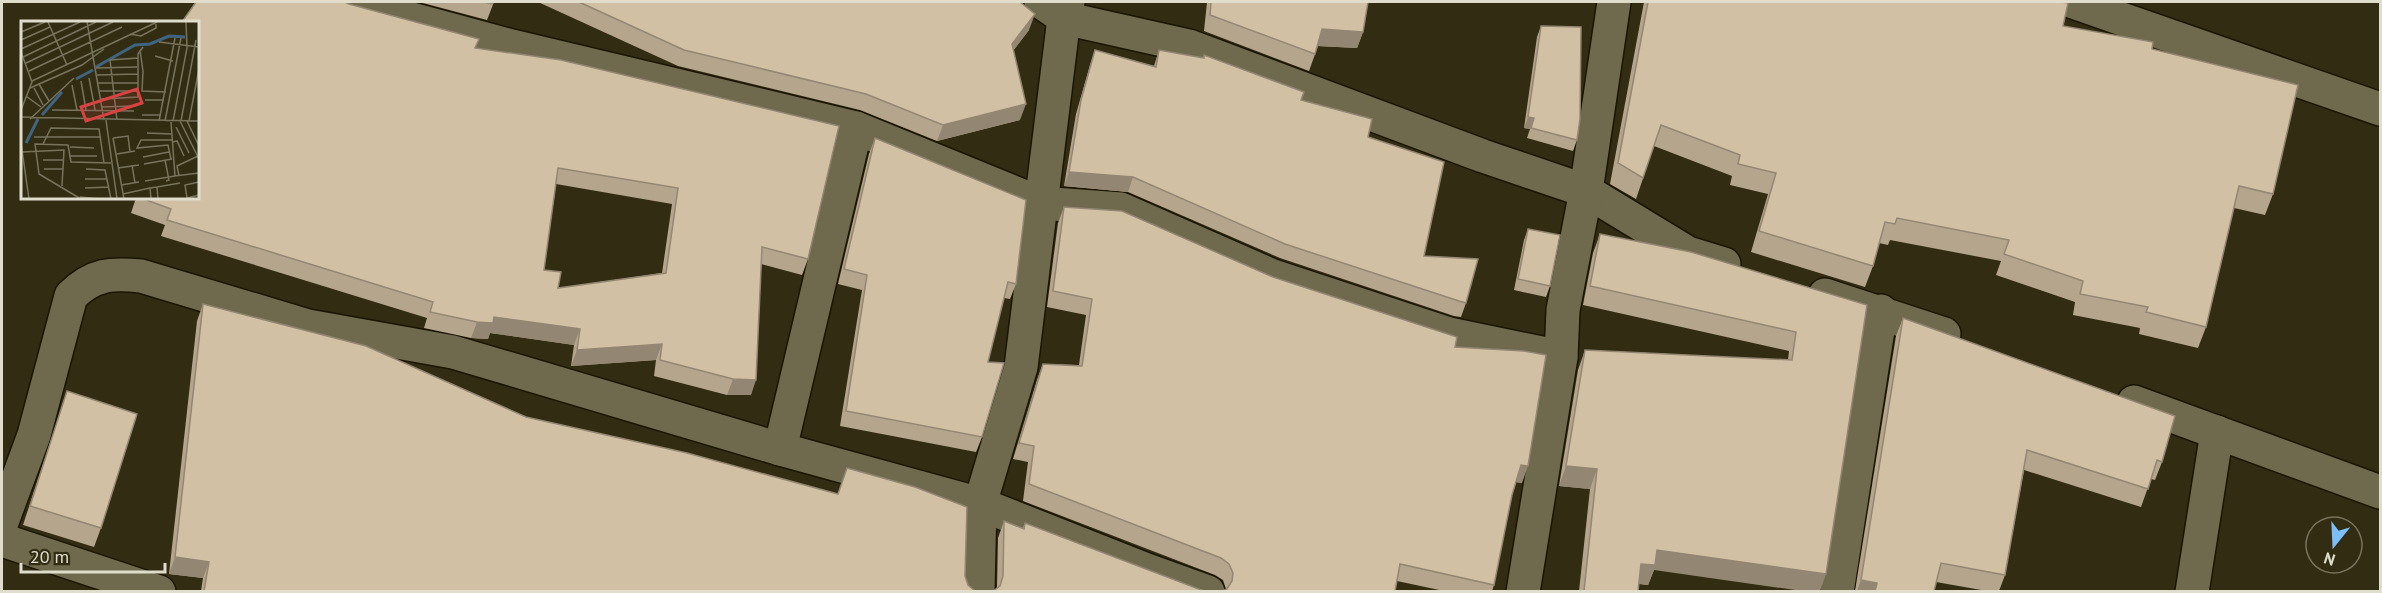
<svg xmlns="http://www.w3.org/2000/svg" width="2382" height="593" font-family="'PT Sans',sans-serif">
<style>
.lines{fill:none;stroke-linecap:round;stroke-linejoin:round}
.street-casing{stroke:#1a1500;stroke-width:36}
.street{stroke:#6f6a4d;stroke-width:33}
.wall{fill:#b5a58d;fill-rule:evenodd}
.shaded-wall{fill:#938673}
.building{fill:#d2c0a4;stroke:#938673;stroke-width:1.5;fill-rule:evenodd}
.inset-river{fill:none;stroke:#3e6481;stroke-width:3}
.inset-road{fill:none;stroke:#78735d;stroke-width:1.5}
.view{fill:#d84341;fill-opacity:0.15;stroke:#d84341;stroke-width:3}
.inset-edge{fill:none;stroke:#e0ddcd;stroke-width:3}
</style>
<rect width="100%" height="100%" fill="#322d12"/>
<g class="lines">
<g class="street-casing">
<g id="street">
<polyline points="349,2 508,45 856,128 1040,203 1121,209 1273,276 1449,334 1561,357"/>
<polyline points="1041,2 1064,18 1189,46 1483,156 1586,191 1688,253 1724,264"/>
<polyline points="2073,2 2380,109"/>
<polyline points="1825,295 1944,334"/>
<polyline points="2134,402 2380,492"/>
<polyline points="780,449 856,128"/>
<path d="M2 522 34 435 71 296C93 274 111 273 141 276L308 326 453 352 780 449 980 504 1147 570 1208 592"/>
<polyline points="2,540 159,592"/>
<polyline points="978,592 980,504 1021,367 1064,18 1068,2"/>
<polyline points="1523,592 1561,357 1563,310 1586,191 1614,2"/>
<polyline points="1837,592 1881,311"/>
<polyline points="2192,592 2217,432"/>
</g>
</g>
<use href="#street" class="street"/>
</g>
<g class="wall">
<polygon points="419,2 494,2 487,20"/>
<polygon points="538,2 1020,2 1029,30 1013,51 1020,120 937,141 860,110 678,66"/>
<polygon points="1207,2 1368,2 1363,32 1357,48 1318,46 1309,71 1204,31"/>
<polygon points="1644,2 2061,2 2063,26 2152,49 2273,194 2265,215 2234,208 2206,327 2198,348 2139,334 2140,328 2073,315 2075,302 1996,275 2001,261 1890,240 1888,245 1879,243 1873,266 1865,287 1751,252 1768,194 1730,185 1732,176 1654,146 1636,199 1610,184"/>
<path d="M349 4 475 48 808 259 802 275 761 264 751 395H727L654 376 656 360 571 366 574 345 490 333 488 339 471 338 424 328 427 318 161 236 165 225 131 213 136 198H198ZM556 184 672 204 662 273 558 288 544 270Z"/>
<polygon points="1541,26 1577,140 1573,151 1527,138 1530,129 1524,128 1537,37"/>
<polygon points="1095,50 1154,66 1159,50 1203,58 1204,55 1301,100 1368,137 1424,256 1466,303 1461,317 1454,316 1280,258 1128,192 1064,186 1076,114 1090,65"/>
<polygon points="875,138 1016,284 1010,299 1004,298 988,362 982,437 976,452 840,426 862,290 838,284 869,154"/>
<polygon points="1064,207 1273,277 1455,347 1522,483 1516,482 1512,495 1494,585 1492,591 1444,591 1397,581 1226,589 1223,580 1215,575 1023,501 1028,462 1013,459 1037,380 1043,364 1079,365 1086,315 1047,307 1058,223"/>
<polygon points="1528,229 1550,286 1546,297 1514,290 1524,240"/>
<polygon points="1600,234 1867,305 1654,570 1648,585 1639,584 1638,591 1579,591 1590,489 1559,486 1578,370 1585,350 1788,360 1789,351 1583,305 1593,253"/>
<polygon points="203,304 526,417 965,576 968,585 975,591 201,591 203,578 169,574 197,321"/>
<polygon points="1903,318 2162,462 2155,480 2151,479 2141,507 2024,470 2005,575 1999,591 1987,591 1936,582 1934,591 1855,591 1896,336"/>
<polygon points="67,391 101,528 94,547 23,525"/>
<polygon points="1004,521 1023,528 1025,523 1204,591 997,588 998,538"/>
</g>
<g class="shaded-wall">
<polygon points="1035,14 1029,30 1006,60 1012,44"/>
<polygon points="1322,29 1363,32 1357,48 1316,46"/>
<polygon points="1026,104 1020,120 937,141 943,125"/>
<polygon points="1528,117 1534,118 1530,129 1524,128"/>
<polygon points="1069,172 1133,177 1128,192 1064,186"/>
<polygon points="494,317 580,329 574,345 490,333 488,339 471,338 477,322"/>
<polygon points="662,344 656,360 571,366 577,350"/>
<polygon points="733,379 756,380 751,395 727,395"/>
<polygon points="1521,465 1528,466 1522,483 1515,482"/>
<polygon points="1566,466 1597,469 1590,489 1559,486"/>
<polygon points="1657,550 1826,574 1820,591 1802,591 1654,570 1648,585 1634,583 1641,564"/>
<polygon points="175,557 209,562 203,578 169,574"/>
<polygon points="1861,580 1877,583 1874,591 1857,591"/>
</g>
<g class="building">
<path d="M196 2H345L349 4 479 39 475 48 561 60 839 126 808 259 762 247 756 380 733 379 660 360 662 344 577 350 580 329 494 317 493 323 477 322 430 312 433 302 167 220 171 209 141 198H198V22H182ZM558 168 678 188 666 273 558 288 561 272 544 270Z"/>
<polygon points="484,2 493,2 492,4"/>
<polygon points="579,2 1020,2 1035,14 1012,44 1026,104 943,125 866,94 684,50"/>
<polygon points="1211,2 1368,2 1363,32 1322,29 1315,54 1210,15"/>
<polygon points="1648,2 2061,2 2068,3 2063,26 2153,42 2152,49 2298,85 2273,194 2239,186 2206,327 2146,312 2148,307 2080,294 2083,281 2004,254 2009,240 1897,218 1895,224 1885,222 1873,266 1759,231 1776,173 1738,164 1740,155 1661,125 1643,178 1618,163"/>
<polygon points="1541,26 1581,27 1580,119 1577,140 1531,128 1534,118 1528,117"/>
<polygon points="1095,50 1156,67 1159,50 1204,58 1204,55 1304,92 1301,100 1372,119 1368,137 1444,162 1424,256 1478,259 1466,303 1459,301 1285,244 1133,177 1069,172 1081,100"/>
<polygon points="875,138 1026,200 1016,284 1008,282 988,362 1004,363 982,437 846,411 867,275 844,269"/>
<polygon points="1064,207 1122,211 1273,277 1457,337 1455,347 1524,351 1546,355 1528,466 1521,465 1512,495 1494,585 1400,564 1395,591 1222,591 1227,589 1232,581 1233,573 1229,564 1221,558 1029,484 1034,446 1019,443 1043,364 1082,366 1092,299 1053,291"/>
<polygon points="1528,229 1560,235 1550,286 1518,279"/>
<polygon points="1600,234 1691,252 1867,305 1826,574 1657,550 1655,565 1641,564 1638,591 1584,591 1597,469 1566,466 1585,350 1792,360 1796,332 1590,286"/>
<polygon points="203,304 366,346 526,417 687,453 838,494 847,468 915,487 967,507 965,576 968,585 975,591 204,591 209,562 175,557"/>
<polygon points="1903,318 2175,416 2162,462 2157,460 2148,489 2027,450 2005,575 1941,563 1934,591 1875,591 1877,583 1861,580"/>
<polygon points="67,391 137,414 101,528 30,506"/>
<polygon points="1004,521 1024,529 1025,523 1204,591 993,591 1000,586 1003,576"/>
</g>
<g transform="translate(21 21)">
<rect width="178" height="178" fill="#322d12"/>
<path class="inset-river" d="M75 46 114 24 129 23 148 15 164 16M55 58 72 49M21 94 41 71M5 122 17 98"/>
<path class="inset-road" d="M27 1 46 44M66 1 83 99M0 11 24 1M109 13 120 15 135 7V3M0 19 29 6M138 21 178 26M0 28 59 1M119 29 122 50M0 31 11 61 0 89M134 35 152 40M2 36 75 1M5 42 92 1M75 47 116 46M8 50 101 6M122 50 121 70 145 71M76 54 117 53M68 57 74 89M11 60 136 1M60 60 65 89M77 62H117M18 63 28 80M51 64 56 89M9 67 61 44 83 28M13 67 22 84M79 70H118M5 75 20 86M80 78 117 76V33L122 26M124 79H143M81 86 113 85M31 89 113 90M121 94H140M0 96 178 100M9 98 53 57M85 99 96 178M96 99 89 39 117 37M138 100 154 17M144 100 160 17M152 100 166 27 165 1M159 100 178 138M160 100 175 19M166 100 178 125M168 100 178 48M150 101 154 155 178 152M155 106 168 132M126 112 150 113M13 116H80M92 117 103 178M92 117 107 115 109 131M152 121 156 120 163 135M0 122 8 178M22 123 30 107 78 108 83 142M49 126 73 127M1 131 43 129 41 165M96 133 114 130M48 135H76M122 136 148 131M150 138 147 124 116 127 120 119H151M22 139H42M144 139 148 159 145 160M123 143 151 138M111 144 114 162M97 147 118 144M23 148H42M65 148 84 149 90 178M158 155 156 145 177 135M64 158H86M124 160 154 155M178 161 164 164 166 177 178 174M100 164 118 161M136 166 159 162M64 167 88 166M102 173 129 167M59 176 80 178M60 178 18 153 14 123 47 124 50 141 90 142M130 178 129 167 136 166 137 178"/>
<path class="view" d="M116 68 121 82 65 100 60 86Z"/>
<rect width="178" height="178" class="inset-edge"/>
</g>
<rect width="2382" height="593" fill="none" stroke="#e0ddcd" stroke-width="6"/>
<g transform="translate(2334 545) rotate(198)"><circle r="28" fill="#322d12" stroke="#78735d" stroke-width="1.5"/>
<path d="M0-4.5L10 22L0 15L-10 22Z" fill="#7cbef9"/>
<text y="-9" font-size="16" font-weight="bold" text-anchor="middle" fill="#e0ddcd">N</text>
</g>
<path d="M21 563v9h144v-9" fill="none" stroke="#e0ddcd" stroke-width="3"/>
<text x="30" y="563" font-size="18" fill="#e0ddcd" stroke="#322d12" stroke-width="4.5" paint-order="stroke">20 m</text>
</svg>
